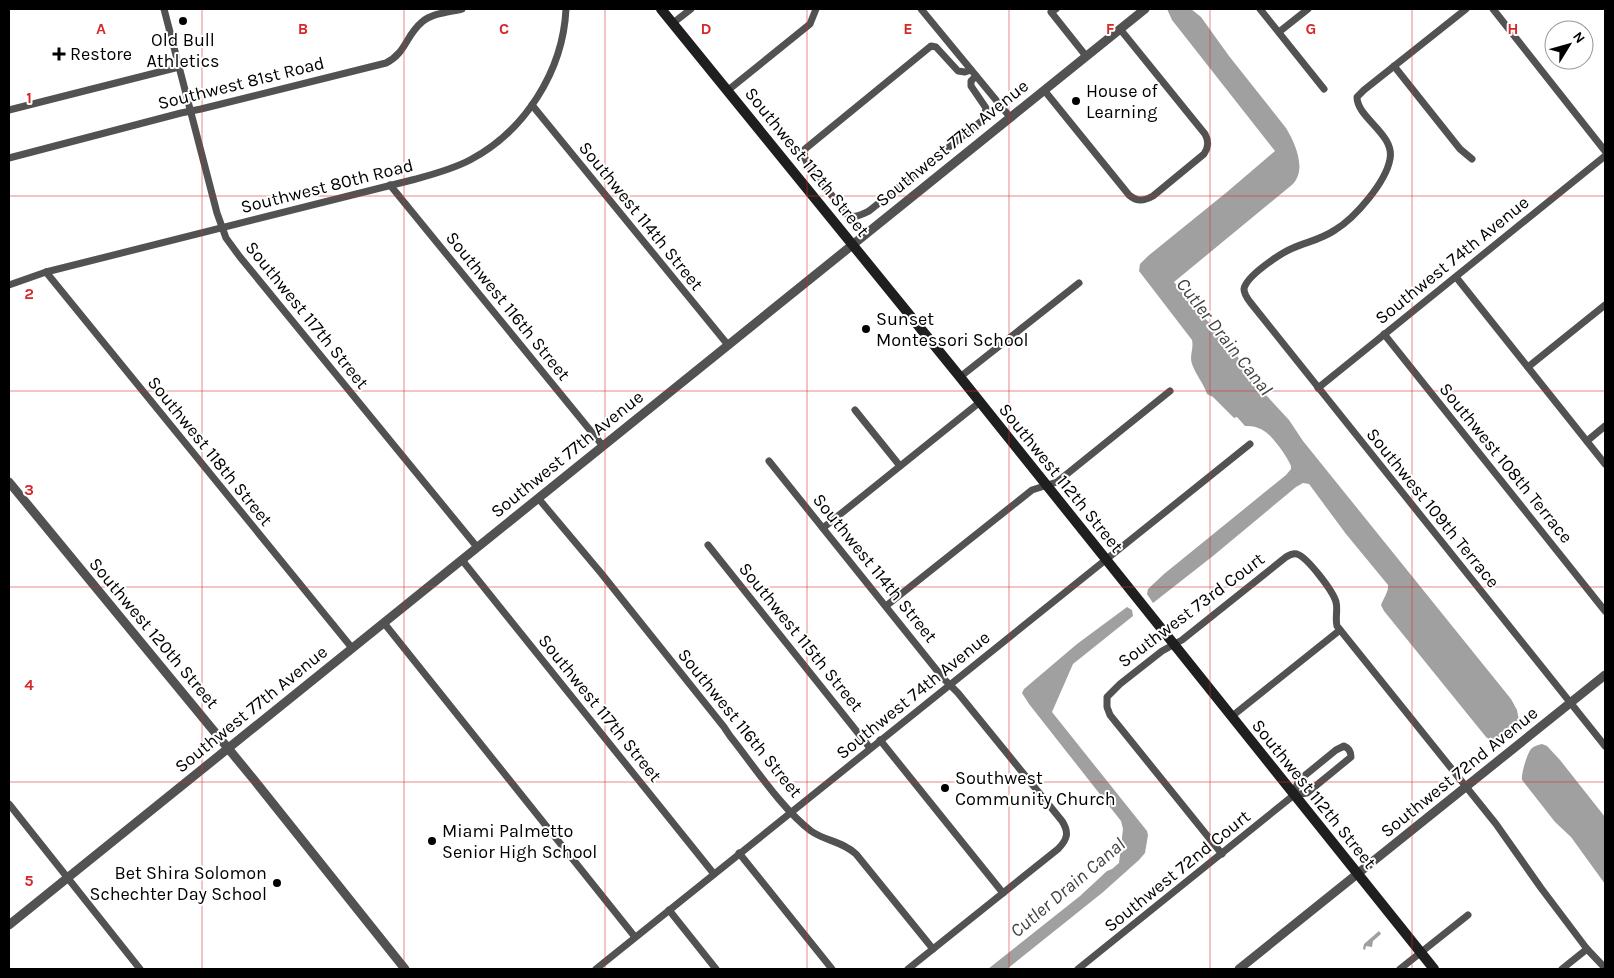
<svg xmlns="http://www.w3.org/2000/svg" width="1614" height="978" font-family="Karla,sans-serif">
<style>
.water{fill:#a0a0a0}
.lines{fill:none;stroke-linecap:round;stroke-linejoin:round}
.minor{stroke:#525252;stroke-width:7}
.tertiary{stroke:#525252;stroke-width:9}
.secondary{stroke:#1f1f1f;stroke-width:10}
.grid{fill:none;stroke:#d62828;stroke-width:1;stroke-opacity:0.55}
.poi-dot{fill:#000;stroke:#fff;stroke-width:2}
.labels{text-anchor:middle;stroke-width:4;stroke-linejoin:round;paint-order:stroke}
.poi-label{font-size:18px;fill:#000;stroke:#fff;text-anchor:start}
.street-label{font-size:18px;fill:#000;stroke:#fff}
.water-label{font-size:19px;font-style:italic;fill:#414141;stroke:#fff}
.grid-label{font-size:16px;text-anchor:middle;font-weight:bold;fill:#d62828;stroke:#fff;stroke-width:4;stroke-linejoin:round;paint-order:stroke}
</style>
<rect width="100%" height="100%" fill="#fff"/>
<g class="water">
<path d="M1167 9H1191L1201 17 1229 56 1286 128C1295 143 1307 169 1293 184L1174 282 1201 315 1212 325 1232 349 1265 394 1289 420 1303 441 1511 699 1517 710 1520 726C1513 737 1497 746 1486 737L1384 611 1381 605C1383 599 1389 591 1388 585L1346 534 1309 484 1303 483 1296 487 1213 556 1153 603 1147 594 1148 589 1164 574 1286 475 1291 469V466C1289 461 1286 457 1283 452 1273 438 1264 425 1245 426L1237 417 1234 418 1213 397 1207 394C1204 384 1196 375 1192 364 1189 356 1194 349 1192 340L1139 271 1140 264 1148 256 1227 192 1275 151 1172 20Z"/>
<polygon points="1127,607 1132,610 1133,616 1073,664 1052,712 1147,831 1148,835 1145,853 1139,860 1102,893 1007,969 988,969 1080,896 1107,871 1112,869 1119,863 1123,829 1121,821 1029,704 1022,693 1024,689 1077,644"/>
<path d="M1542 744 1547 746 1560 760 1605 817V884L1571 837 1555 822 1522 780C1521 774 1527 754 1531 749 1534 746 1538 745 1542 744Z"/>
<polygon points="1379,931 1381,934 1373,941 1372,947 1366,946 1365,950 1363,949 1364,944"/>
</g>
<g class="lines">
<g class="minor">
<polyline points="164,9 217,213 226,238 240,257 477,547"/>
<polyline points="921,9 1010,117"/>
<polyline points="1056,9 1051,12 1086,56"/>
<polyline points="1260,9 1324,89"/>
<path d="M1466 9 1364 90 1357 97C1357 118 1395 134 1390 159 1386 182 1355 218 1335 230 1322 239 1307 242 1293 248 1281 253 1246 276 1244 289 1244 294 1247 298 1250 302L1605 746"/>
<polyline points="1493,9 1605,151"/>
<polyline points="673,23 691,9"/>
<polyline points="1279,32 1308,9"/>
<polyline points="1394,66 1460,149 1472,159"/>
<path d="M971 70 965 72 958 71 936 47 931 46 805 149 804 156 807 163 846 214C854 219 861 215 869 211L984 119 986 108 971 86V81L976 76"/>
<path d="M1044 90 1129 195C1137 202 1144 201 1153 196L1204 154C1209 147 1209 141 1205 134L1120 29"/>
<polyline points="727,91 810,24 816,9"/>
<polyline points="532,105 728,345"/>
<polyline points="9,110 179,67"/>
<path d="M9 158 181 113 201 109 386 63C406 53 406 35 422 22 432 13 450 12 462 9"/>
<polyline points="390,185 603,446"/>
<polyline points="46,272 352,648"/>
<polyline points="1456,277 1605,464"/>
<path d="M9 285 46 272 416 179C434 174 453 169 470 160 525 131 563 71 566 9"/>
<polyline points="1384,334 1605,611"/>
<polyline points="1528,367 1605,305"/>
<polyline points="960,377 1079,283"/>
<polyline points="1318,388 1605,156"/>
<polyline points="855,410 900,466"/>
<polyline points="1587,441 1605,426"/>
<path d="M769 461 943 678 958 693 1062 821C1069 832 1068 839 1058 849L908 969"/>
<path d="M538 498 601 573 724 727 730 736C754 766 781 808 811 831 825 841 842 841 856 854L933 949"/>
<polyline points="823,528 980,402"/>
<polyline points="708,545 870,748"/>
<polyline points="462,560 714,874"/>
<polyline points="886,606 1032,490 1057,482 1170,391"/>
<polyline points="384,623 635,937"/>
<polyline points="1231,717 1340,630"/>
<polyline points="880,740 1003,893"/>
<polyline points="9,804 140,969"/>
<polyline points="739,853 832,969"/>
<path d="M1222 854 1110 715 1107 707V697L1120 684 1162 651 1182 640 1286 557C1289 555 1292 553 1297 554 1307 557 1333 591 1336 602 1338 610 1335 618 1337 626L1496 824 1541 888 1587 949 1605 968"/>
<polyline points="669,910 716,969"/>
<polyline points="596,969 1250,444"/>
<path d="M1078 969 1294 795 1307 793 1351 757C1351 752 1349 748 1344 746L1336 750 1298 781 1294 795"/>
<polyline points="1400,969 1468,915"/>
<polyline points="1562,969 1587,949"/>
</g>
<g class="tertiary">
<polyline points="9,482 255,781 405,969"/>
<polyline points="9,925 1145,9"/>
<polyline points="1239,969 1605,675"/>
</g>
<polyline class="secondary" points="661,9 960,377 1434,969"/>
</g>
<path class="grid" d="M202 9V969M404 9V969M605 9V969M807 9V969M1009 9V969M1210 9V969M1412 9V969M9 196H1605M9 391H1605M9 587H1605M9 782H1605"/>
<g class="poi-dot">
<circle cx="183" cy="21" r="5"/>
<path d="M56.5 46.5h5v5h5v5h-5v5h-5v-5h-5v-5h5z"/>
<circle cx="1076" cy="101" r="5"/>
<circle cx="866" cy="329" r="5"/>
<circle cx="945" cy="788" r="5"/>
<circle cx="432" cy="841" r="5"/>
<circle cx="277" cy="883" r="5"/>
</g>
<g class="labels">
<g class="poi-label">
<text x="183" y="46" text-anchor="middle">Old Bull<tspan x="183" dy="21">Athletics</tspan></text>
<text x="70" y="60">Restore</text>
<text x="1086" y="97">House of<tspan x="1086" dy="21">Learning</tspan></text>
<text x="876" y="325">Sunset<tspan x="876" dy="21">Montessori School</tspan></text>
<text x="955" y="784">Southwest<tspan x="955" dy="21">Community Church</tspan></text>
<text x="442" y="837">Miami Palmetto<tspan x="442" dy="21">Senior High School</tspan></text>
<text x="267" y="879" text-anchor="end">Bet Shira Solomon<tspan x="267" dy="21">Schechter Day School</tspan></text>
</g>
<g class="street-label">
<text transform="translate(241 83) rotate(-14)" y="6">Southwest 81st Road</text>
<text transform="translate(952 143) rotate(-39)" y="6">Southwest 77th Avenue</text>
<text transform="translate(807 162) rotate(51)" y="6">Southwest 112th Street</text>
<text transform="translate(327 186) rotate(-14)" y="6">Southwest 80th Road</text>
<text transform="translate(641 216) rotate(51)" y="6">Southwest 114th Street</text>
<text transform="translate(1452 260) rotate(-39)" y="6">Southwest 74th Avenue</text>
<text transform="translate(508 306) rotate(51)" y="6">Southwest 116th Street</text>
<text transform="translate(307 315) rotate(51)" y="6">Southwest 117th Street</text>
<text transform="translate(210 451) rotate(51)" y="6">Southwest 118th Street</text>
<text transform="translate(567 454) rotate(-39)" y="6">Southwest 77th Avenue</text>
<text transform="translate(1506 463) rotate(51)" y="6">Southwest 108th Terrace</text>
<text transform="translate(1061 478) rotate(51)" y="6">Southwest 112th Street</text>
<text transform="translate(1433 508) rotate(51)" y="6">Southwest 109th Terrace</text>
<text transform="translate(875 568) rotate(51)" y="6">Southwest 114th Street</text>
<text transform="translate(1191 610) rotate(-37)" y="6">Southwest 73rd Court</text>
<text transform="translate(154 633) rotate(50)" y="6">Southwest 120th Street</text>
<text transform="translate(801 637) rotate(51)" y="6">Southwest 115th Street</text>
<text transform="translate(913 695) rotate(-39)" y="6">Southwest 74th Avenue</text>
<text transform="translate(600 708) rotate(51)" y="6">Southwest 117th Street</text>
<text transform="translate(251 709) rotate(-39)" y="6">Southwest 77th Avenue</text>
<text transform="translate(740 723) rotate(51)" y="6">Southwest 116th Street</text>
<text transform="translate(1459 772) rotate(-39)" y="6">Southwest 72nd Avenue</text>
<text transform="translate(1314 794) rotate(51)" y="6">Southwest 112th Street</text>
<text transform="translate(1177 871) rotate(-39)" y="6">Southwest 72nd Court</text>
</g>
<g class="water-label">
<text transform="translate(1225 336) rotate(52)" y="7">Cutler Drain Canal</text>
<text transform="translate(1067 887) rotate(-40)" y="7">Cutler Drain Canal</text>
</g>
</g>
<g class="grid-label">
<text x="101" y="34">A</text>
<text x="303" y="34">B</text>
<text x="504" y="34">C</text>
<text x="706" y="34">D</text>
<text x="908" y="34">E</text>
<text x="1110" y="34">F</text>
<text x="1311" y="34">G</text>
<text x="1513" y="34">H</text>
<text x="29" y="103">1</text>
<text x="29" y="299">2</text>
<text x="29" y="495">3</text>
<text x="29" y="690">4</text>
<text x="29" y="886">5</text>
</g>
<rect width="1614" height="978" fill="none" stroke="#000000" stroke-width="20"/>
<g transform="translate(1569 45) rotate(53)"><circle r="24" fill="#ffffff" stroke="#999999"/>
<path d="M0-4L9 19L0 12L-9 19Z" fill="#000000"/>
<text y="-8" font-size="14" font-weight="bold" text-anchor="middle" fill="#000000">N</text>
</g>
</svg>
